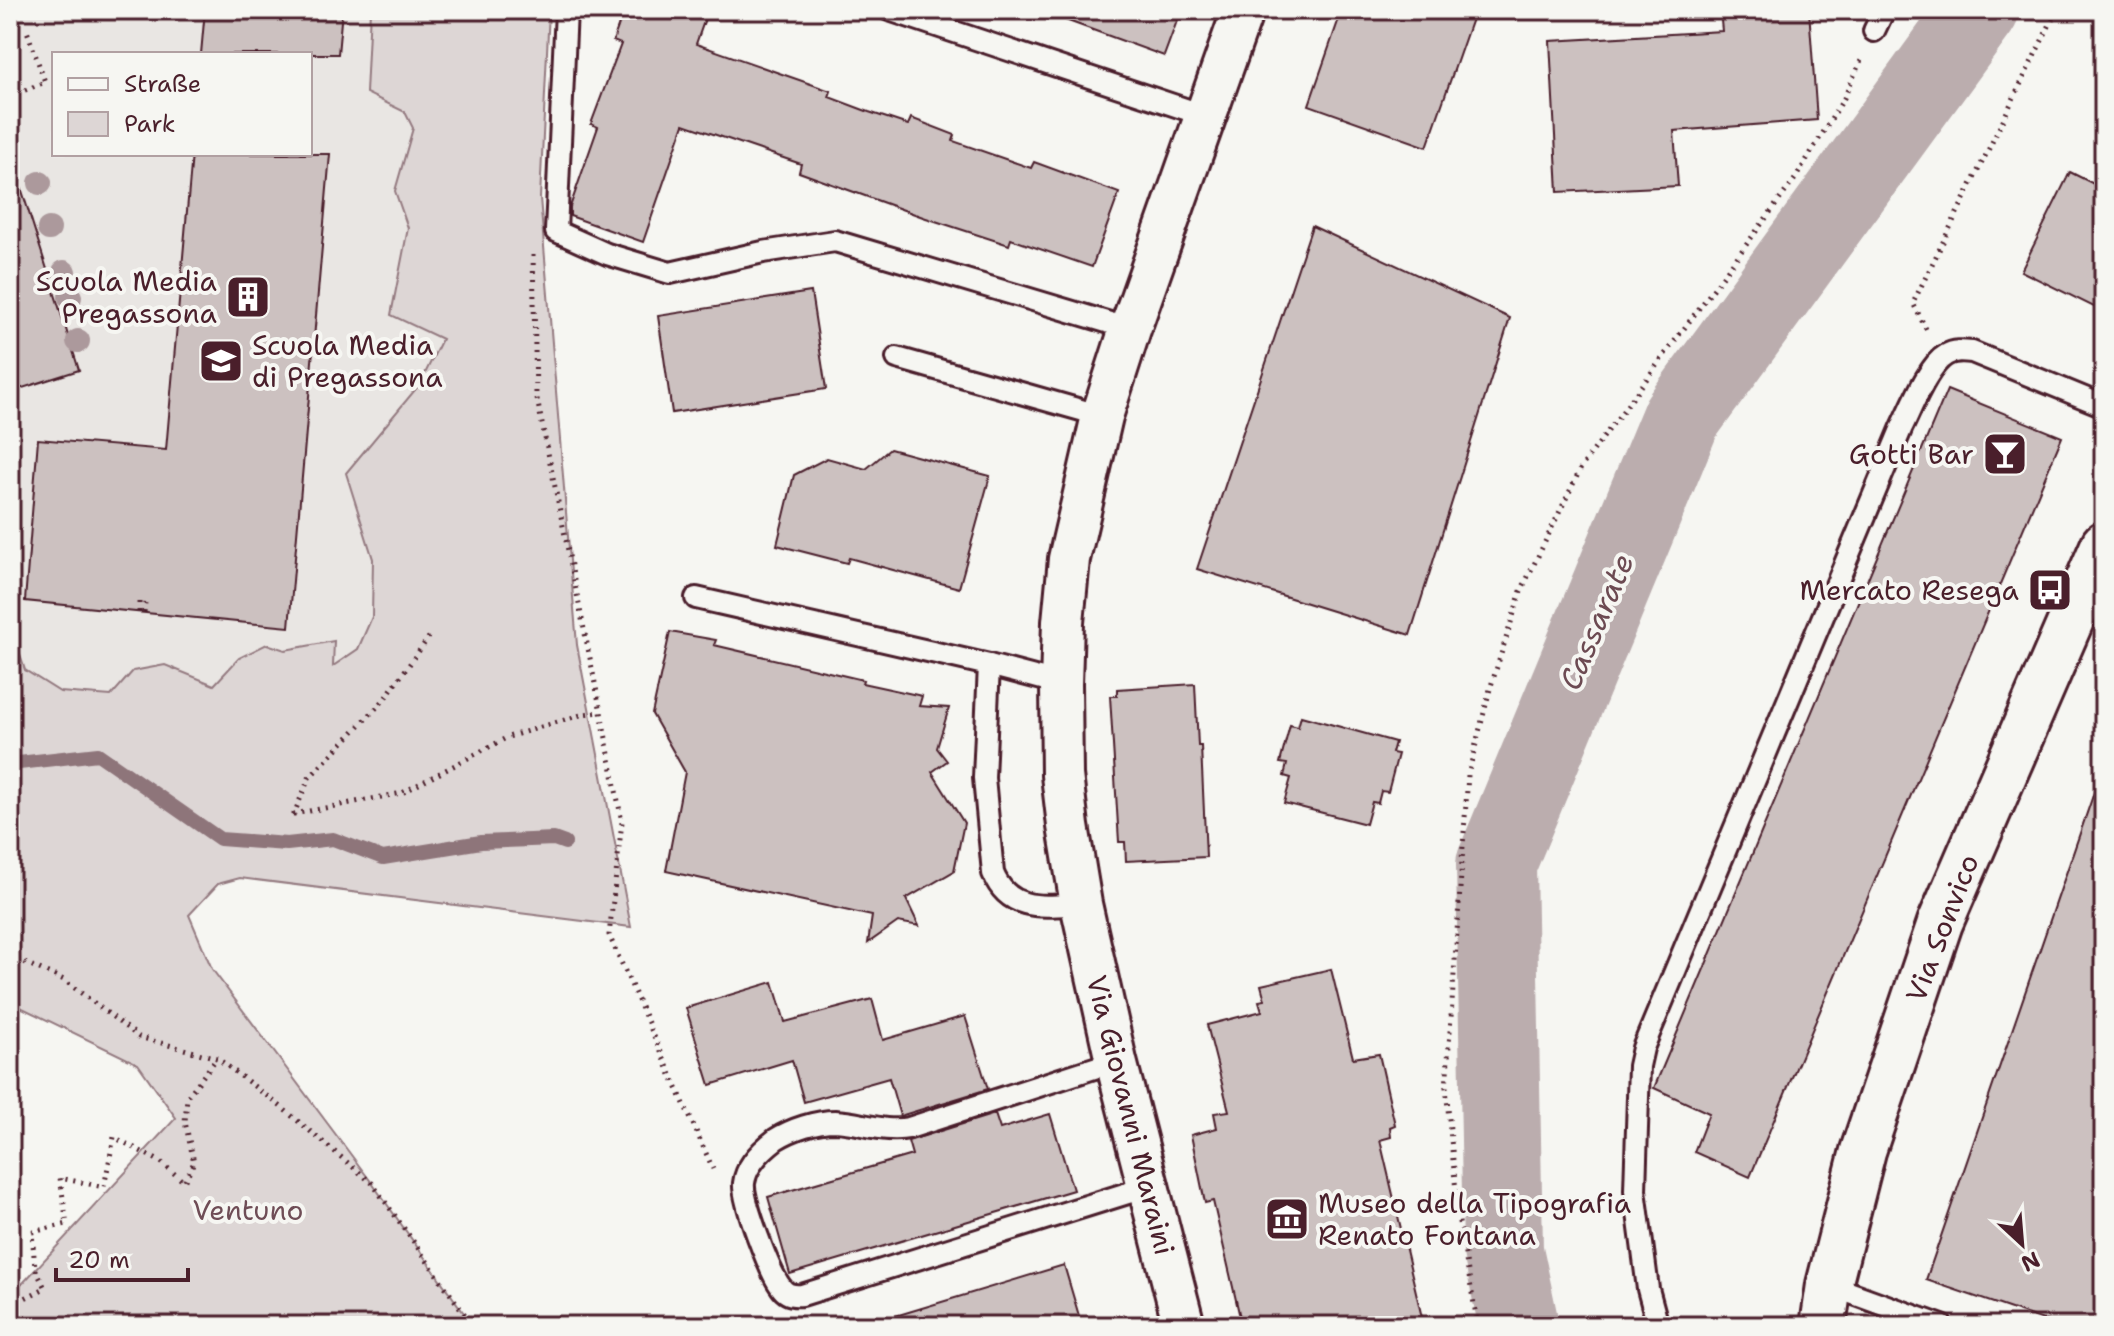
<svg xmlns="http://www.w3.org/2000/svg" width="2114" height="1336" font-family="'Shantell Sans',sans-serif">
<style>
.built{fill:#e9e6e3;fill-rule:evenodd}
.green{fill:#ddd6d5;stroke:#947a80;stroke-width:2}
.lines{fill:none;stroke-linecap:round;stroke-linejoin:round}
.stream{stroke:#8e747a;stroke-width:14}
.river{stroke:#bbadae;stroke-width:80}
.building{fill:#ccc1c0;stroke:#4a1f2b;stroke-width:2}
.lane-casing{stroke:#4a1f2b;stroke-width:26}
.street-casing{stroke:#4a1f2b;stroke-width:46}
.secondary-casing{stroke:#4a1f2b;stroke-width:50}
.path{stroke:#4a1f2b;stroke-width:5;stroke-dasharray:2 6;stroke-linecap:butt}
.lane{stroke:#f6f6f2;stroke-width:20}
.street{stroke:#f6f6f2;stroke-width:40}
.secondary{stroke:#f6f6f2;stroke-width:44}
.tree{fill:#ac999c}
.labels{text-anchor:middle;stroke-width:8;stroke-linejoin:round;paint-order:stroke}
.poi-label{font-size:28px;fill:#4a1f2b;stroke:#f6f6f2;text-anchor:end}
.street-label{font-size:28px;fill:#4a1f2b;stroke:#f6f6f2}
.park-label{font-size:28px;fill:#6f4d56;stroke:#f6f6f2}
.water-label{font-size:30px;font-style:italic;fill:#6c4a52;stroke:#f6f6f2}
</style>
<rect width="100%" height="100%" fill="#f6f6f2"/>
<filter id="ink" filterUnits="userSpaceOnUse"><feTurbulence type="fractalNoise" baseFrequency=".0125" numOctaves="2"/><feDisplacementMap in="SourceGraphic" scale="16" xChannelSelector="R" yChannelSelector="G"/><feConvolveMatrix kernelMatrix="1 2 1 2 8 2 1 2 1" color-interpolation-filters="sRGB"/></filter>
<g filter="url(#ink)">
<path class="built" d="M10 10H370L366 93 405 112 413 128 395 191 408 228 391 315 442 339 420 384 346 473 373 559 372 617 358 649 332 666 334 641 285 650 267 644 239 658 214 685 165 665 133 671 111 696 60 692 25 670 15 640 10 639ZM54 54H310V154H54Z"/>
<polygon class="green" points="370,10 549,10 540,198 577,645 631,927 240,878 218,884 189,915 212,969 372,1183 473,1326 10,1326 10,1297 176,1118 138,1064 10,1002 10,639 15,640 25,670 60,692 111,696 133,671 165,665 214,685 239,658 267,644 285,650 334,641 333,666 358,649 372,617 373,559 346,473 420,384 442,339 391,315 408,228 395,191 413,128 405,112 366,93"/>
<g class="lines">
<polyline class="stream" points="10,764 98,754 220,839 287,844 333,839 383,858 481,842 554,839 565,843"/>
<polyline class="river" points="1519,1326 1503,1250 1496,864 1681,418 1979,10"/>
</g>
<g class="building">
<polygon points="205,10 342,10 338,54 201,54"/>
<polygon points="624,10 708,10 696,44 831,91 829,97 869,112 908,125 911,118 955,135 953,141 1031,168 1034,162 1119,193 1092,267 1011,239 1009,245 923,217 799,172 801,164 684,124 643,242 570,216 570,207 598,127 591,124 621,44 613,41"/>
<polygon points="1050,10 1181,10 1164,56 1049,14"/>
<polygon points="1342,10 1475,10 1427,147 1309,105"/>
<polygon points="1720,10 1809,10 1817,120 1674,131 1678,186 1558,192 1550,41 1722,31"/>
<polygon points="192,154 330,154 289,627 25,601 38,439 166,450"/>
<polygon points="2070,172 2104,189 2104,312 2021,271"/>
<polygon points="18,178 79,370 10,392 10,180"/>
<polygon points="1312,226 1510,318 1410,635 1197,569"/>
<polygon points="811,292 826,389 672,413 658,316"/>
<polygon points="1947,390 2062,437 1750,1177 1694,1152 1709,1113 1654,1088"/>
<polygon points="890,449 990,476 959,588 849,558 847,563 777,545 794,475 827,458 866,469"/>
<polygon points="670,632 716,640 714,645 863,680 862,683 922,696 919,706 949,708 937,748 947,761 932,772 964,823 954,871 906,899 919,926 898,922 868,943 872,916 666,871 685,772 652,714"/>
<polygon points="1195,684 1198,746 1201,746 1206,857 1126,861 1125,842 1119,842 1110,696 1117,696 1117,689"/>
<polygon points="1301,716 1395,742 1392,753 1398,754 1388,792 1381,791 1378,803 1372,802 1366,824 1284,803 1291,778 1284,776 1287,764 1280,763 1290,725 1298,727"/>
<polygon points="2098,781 2104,782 2104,1326 2061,1326 1926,1280"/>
<polygon points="1331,969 1353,1058 1379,1054 1395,1125 1390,1127 1391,1137 1380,1140 1424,1326 1242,1326 1213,1201 1205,1203 1191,1135 1217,1128 1214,1113 1229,1111 1207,1025 1262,1011 1259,1001 1265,1000 1261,985"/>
<polygon points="773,982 785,1022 872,999 883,1040 965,1016 988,1089 900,1116 889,1078 804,1102 792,1060 710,1085 686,1008"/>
<polygon points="995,1114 1000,1129 1050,1114 1073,1190 790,1274 768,1197 912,1155 908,1141"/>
<polygon points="1064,1265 1082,1326 893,1326 892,1317"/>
</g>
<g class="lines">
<g class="lane-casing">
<g id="lane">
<polyline points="566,10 556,231 607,254 670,273 763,252 835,241 1130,329"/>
<polyline points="889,10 1206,116"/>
<polyline points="1874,31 1884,10"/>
<polyline points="897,358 1102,416"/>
<polyline points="696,598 989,665 1061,684"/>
<path d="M989 665 984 778 993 873C1009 913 1045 906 1081 904"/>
<path d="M1116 1061 909 1128C884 1133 860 1122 835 1121 816 1121 792 1129 776 1139 763 1149 746 1165 744 1183 742 1200 770 1273 781 1287 786 1295 794 1296 802 1295L1147 1187"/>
<polyline points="1829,1285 1942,1326"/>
<path d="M1658 1326 1648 1289 1635 1190 1639 1066 1643 1048 1902 427C1911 409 1928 365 1946 355 1954 350 1963 351 1972 352L2104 406"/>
</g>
</g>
<g class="street-casing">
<polyline id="street" points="1184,1326 1116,1061 1081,904 1068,826 1062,775 1061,684 1063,622 1069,559 1102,416 1130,329 1243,10"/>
</g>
<g class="secondary-casing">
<polyline id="secondary" points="1823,1326 1829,1285 1863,1151 1940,923 2104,544"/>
</g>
<g class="path">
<polyline points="10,96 45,82 26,28"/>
<polyline points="533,255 536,394 601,712 622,822 609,935 713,1169"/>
<polyline points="1926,329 1913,303 2057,10"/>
<polyline points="139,602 139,612 144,613 145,603"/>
<polyline points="429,637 383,701 309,778 294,814 402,793 508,737 584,714 601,712"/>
<polyline points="10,956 64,980 139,1037 217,1058 280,1106 372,1183 473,1326"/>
<polyline points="10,1296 25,1298 45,1288 35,1268 32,1232 67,1224 60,1178 104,1187 114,1137 161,1162 184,1182 194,1162 185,1122 187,1097 217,1058"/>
<polyline points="1478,1326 1459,1222 1446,1088 1468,775 1490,689 1521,591 1582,466 1795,179 1844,98 1862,58"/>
</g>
<use href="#lane" class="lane"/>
<use href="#street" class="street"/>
<use href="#secondary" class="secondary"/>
</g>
<g class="tree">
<circle cx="40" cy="183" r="12"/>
<circle cx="49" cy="229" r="12"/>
<circle cx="64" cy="272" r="12"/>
<circle cx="70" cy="297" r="12"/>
<circle cx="78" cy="341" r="12"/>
</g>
</g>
<defs>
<g id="building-square" transform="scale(2.3)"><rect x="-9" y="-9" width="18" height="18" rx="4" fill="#4a1f2b" stroke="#f6f6f2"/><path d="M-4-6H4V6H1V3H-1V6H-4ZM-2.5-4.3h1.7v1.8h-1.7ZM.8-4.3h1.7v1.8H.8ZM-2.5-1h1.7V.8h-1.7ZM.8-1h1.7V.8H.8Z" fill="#fff"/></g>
<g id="school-square" transform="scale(2.3)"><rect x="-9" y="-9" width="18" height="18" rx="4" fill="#4a1f2b" stroke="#f6f6f2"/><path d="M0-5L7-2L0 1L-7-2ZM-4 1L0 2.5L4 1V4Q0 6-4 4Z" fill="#fff"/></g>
<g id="bar-square" transform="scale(2.3)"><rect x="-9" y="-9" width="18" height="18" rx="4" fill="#4a1f2b" stroke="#f6f6f2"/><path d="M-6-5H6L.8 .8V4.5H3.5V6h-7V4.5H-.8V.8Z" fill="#fff"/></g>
<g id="bus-square" transform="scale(2.3)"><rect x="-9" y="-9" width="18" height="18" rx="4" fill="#4a1f2b" stroke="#f6f6f2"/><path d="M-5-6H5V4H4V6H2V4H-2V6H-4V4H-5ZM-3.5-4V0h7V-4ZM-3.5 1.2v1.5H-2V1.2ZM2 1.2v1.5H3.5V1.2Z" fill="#fff"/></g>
<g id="museum-square" transform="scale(2.3)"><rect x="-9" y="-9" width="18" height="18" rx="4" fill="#4a1f2b" stroke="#f6f6f2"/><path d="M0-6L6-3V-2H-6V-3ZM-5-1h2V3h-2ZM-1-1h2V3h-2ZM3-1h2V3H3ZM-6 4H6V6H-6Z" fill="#fff"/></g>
</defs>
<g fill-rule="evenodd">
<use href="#building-square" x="248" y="297"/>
<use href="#school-square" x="221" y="361"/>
<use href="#bar-square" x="2005" y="454"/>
<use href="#bus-square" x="2050" y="590"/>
<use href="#museum-square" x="1287" y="1219"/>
</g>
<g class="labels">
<g class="poi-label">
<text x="217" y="291">Scuola Media<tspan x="217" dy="32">Pregassona</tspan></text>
<text x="252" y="355" text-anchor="start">Scuola Media<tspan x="252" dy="32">di Pregassona</tspan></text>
<text x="1974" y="464">Gotti Bar</text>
<text x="2019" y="600">Mercato Resega</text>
<text x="1318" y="1213" text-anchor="start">Museo della Tipografia<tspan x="1318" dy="32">Renato Fontana</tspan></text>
</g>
<g class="street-label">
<text transform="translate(1942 928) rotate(-69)" y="10">Via Sonvico</text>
<text transform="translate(1131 1115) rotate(76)" y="10">Via Giovanni Maraini</text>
</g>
<g class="park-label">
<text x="248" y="1220">Ventuno</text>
</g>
<g class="water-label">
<text transform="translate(1597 622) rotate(-67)" y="10">Cassarate</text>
</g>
</g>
<rect width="2114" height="1336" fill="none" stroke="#f6f6f2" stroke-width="40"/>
<rect x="20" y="20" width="2074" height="1296" fill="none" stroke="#4a1f2b" stroke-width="3" filter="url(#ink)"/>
<rect x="52" y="52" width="260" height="104" fill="#f6f6f2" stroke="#b1a0a2" stroke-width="2"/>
<rect x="68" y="78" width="40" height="12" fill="#f6f6f2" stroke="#b1a0a2" stroke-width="2"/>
<text x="124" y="92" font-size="24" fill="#4a1f2b">Straße</text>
<rect x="68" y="112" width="40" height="24" fill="#ddd6d5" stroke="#b1a0a2" stroke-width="2"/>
<text x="124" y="132" font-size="24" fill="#4a1f2b">Park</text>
<g transform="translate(2022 1244) rotate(154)" stroke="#f6f6f2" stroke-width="6" paint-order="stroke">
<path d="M0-6L14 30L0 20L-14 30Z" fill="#4a1f2b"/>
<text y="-12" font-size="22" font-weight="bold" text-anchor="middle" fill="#4a1f2b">N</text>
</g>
<path d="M56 1268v12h132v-12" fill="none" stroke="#4a1f2b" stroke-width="4"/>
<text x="68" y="1268" font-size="24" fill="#4a1f2b" stroke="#f6f6f2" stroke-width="6" paint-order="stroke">20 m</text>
</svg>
